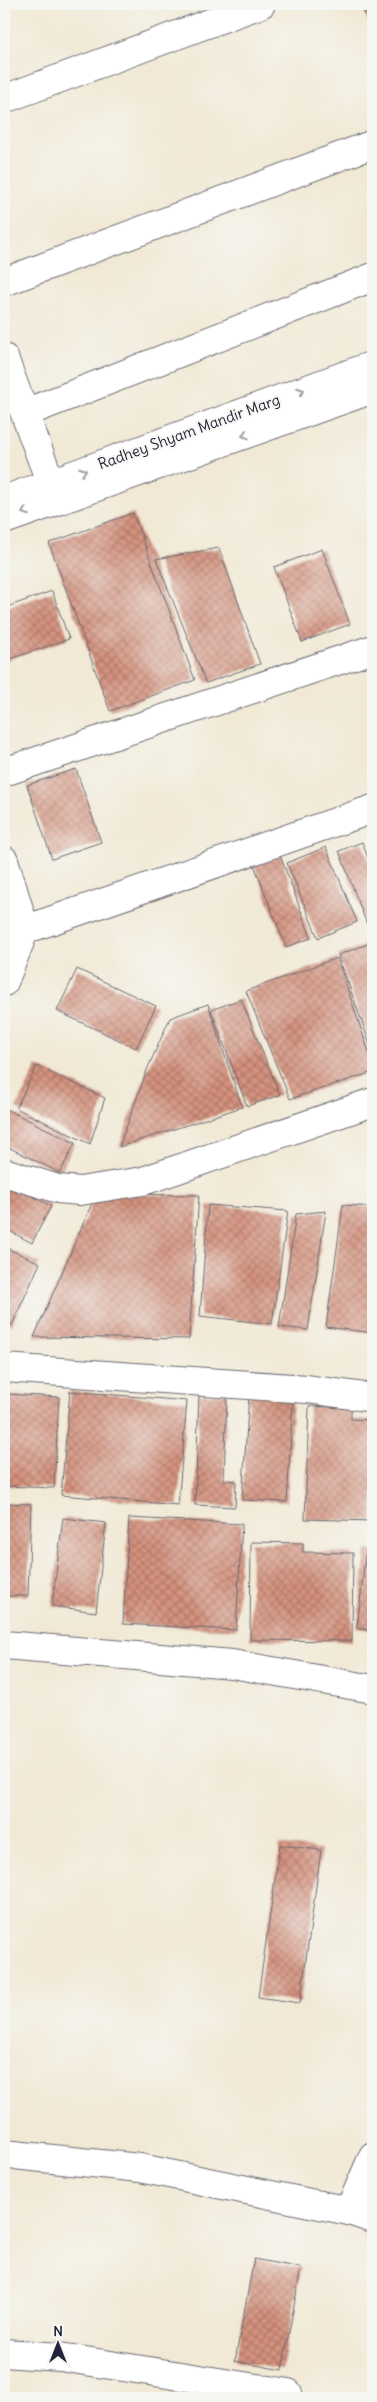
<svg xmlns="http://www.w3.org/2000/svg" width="377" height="2402" font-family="Delius,sans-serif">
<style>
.building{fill:url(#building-cross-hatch)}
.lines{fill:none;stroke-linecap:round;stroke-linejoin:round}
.street-casing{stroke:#6a6871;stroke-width:30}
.street{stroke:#fff;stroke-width:28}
.oneway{stroke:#9c9ca7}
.labels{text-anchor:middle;stroke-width:4;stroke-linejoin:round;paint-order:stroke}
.street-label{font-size:15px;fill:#22223b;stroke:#f6f6f2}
</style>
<defs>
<pattern id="building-cross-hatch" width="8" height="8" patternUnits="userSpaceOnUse" patternTransform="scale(1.25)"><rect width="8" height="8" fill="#d5927e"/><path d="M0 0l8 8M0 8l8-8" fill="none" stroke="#ac7768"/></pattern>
</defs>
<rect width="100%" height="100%" fill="#f6f6f2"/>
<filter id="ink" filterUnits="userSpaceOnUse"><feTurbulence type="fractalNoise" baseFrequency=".02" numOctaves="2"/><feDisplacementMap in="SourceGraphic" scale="10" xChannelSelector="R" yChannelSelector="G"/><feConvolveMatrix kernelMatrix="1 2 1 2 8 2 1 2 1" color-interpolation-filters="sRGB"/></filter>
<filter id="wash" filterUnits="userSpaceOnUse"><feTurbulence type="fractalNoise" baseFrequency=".0096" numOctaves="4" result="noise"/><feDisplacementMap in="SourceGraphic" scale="20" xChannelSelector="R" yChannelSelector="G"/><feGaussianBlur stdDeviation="1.12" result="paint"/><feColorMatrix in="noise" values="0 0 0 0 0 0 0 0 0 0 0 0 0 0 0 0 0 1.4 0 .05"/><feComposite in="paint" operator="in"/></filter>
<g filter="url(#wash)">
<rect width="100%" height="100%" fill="#f1e9d5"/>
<g id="blocks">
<g class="building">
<polygon points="361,4 373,4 373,34"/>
<polygon points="133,513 195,680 110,711 49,543"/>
<polygon points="219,548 260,664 206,683 156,559"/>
<polygon points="322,549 350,624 302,642 274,567"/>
<polygon points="52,591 69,639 4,661 4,608"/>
<polygon points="76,769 101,842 52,859 27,785"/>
<polygon points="362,842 373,871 373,926 368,927 339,851"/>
<polygon points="326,847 357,922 318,938 287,863"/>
<polygon points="280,855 311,938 286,947 254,865"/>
<polygon points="373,942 373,1053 338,955"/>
<polygon points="337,958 373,1064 373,1072 290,1099 246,991"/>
<polygon points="77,969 156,1006 136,1048 57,1011"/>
<polygon points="241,999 280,1095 247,1106 211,1010"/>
<polygon points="208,1004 242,1107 119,1147 147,1070 170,1018"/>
<polygon points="37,1066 105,1098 90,1144 16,1108"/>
<polygon points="4,1108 75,1143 60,1173 4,1145"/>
<polygon points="4,1181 51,1206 32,1243 4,1228"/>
<polygon points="96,1194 199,1195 189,1339 34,1337"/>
<polygon points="208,1205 288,1211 272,1324 200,1316"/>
<polygon points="343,1205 373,1207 373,1333 326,1327"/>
<polygon points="326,1211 308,1330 279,1327 296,1214"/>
<polygon points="4,1247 40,1263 12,1325 4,1322"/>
<polygon points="70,1391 187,1401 178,1505 61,1495"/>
<polygon points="4,1394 59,1397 54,1488 4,1486"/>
<polygon points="199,1394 227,1394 224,1480 236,1481 235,1507 195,1505"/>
<polygon points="249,1394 293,1397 287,1502 242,1500"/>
<polygon points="309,1406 351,1408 351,1419 373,1420 373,1521 305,1519"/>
<polygon points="4,1503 31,1504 28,1596 4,1596"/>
<polygon points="63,1518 106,1523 96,1612 52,1606"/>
<polygon points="129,1518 242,1524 236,1630 123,1624"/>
<polygon points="251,1542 303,1543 303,1552 353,1553 352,1641 250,1640"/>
<polygon points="366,1550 373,1551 373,1631 357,1628"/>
<polygon points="280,1845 321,1850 300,2003 258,1997"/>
<polygon points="254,2259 301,2268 282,2370 235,2361"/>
</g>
</g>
</g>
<g filter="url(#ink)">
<use href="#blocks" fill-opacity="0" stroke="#6a6871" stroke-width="1"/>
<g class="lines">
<g class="street-casing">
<g id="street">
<polyline points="4,99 261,4"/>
<polyline points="4,282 373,144"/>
<polyline points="4,358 57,500"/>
<polyline points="25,413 373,277"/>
<polyline points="4,500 373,365"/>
<polyline points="4,520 373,389"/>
<polyline points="4,772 373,649"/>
<polyline points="4,860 25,929 4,982"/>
<polyline points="4,937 373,809"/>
<polyline points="4,1172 58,1189 80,1191 143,1181 373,1102"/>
<polyline points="4,1368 307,1389 373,1398"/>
<polyline points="4,1645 232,1664 373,1689"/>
<polyline points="4,2154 140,2168 349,2211 373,2219"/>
<polyline points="349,2211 373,2156"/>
<polyline points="4,2353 60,2357 288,2393"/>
</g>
</g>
<use href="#street" class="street"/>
</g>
<defs><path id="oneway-chevron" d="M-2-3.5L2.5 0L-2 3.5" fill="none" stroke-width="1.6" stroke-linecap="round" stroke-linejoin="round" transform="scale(1.25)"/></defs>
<g class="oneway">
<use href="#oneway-chevron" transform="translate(301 391) rotate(-20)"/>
<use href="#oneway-chevron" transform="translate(245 435) rotate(161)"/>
<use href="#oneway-chevron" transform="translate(83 471) rotate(-20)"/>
<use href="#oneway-chevron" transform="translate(25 512) rotate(159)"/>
</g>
</g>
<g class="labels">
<g class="street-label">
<text transform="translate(189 432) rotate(-20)" y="5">Radhey Shyam Mandir Marg</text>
</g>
</g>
<rect width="377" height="2402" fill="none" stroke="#f6f6f2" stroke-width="20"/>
<g transform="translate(58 2344)" stroke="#f6f6f2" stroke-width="4" paint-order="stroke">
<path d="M0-4L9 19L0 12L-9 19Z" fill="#22223b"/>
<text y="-8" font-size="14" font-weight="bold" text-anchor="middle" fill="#22223b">N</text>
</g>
</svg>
